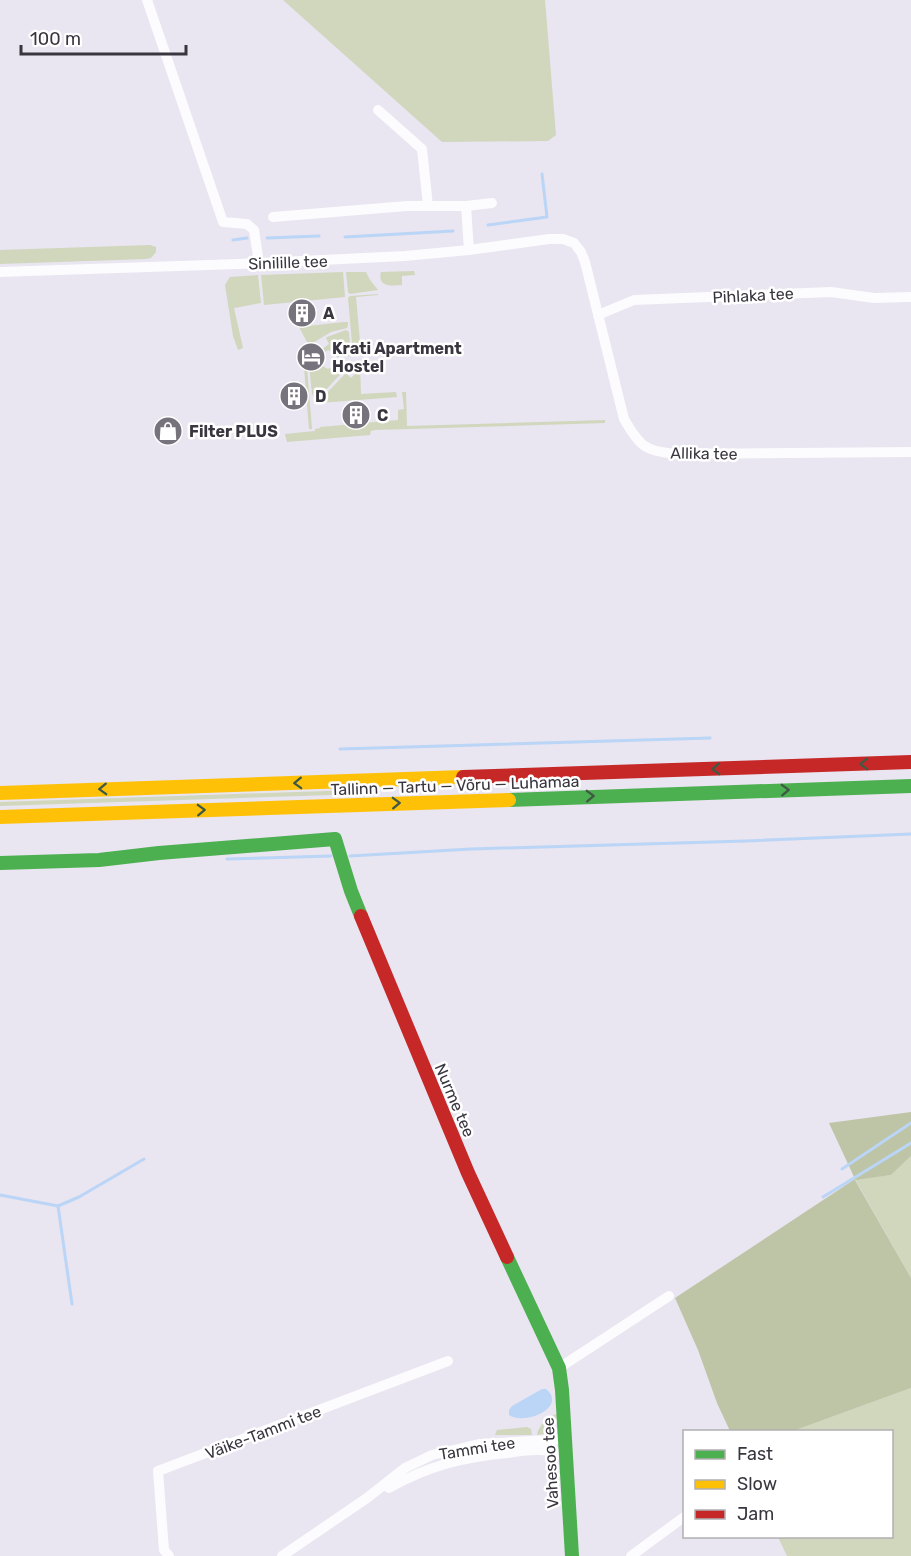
<svg xmlns="http://www.w3.org/2000/svg" width="911" height="1556" font-family="Rubik,sans-serif">
<style>
.green{fill:#d0d7bc}
.forest{fill:#bec5a6}
.water{fill:#bad5f6}
.lines{fill:none;stroke-linecap:round;stroke-linejoin:round}
.stream{stroke:#bad5f6;stroke-width:3}
.street{stroke:#fcfbfd;stroke-width:10}
.fast{stroke:#4caf50;stroke-width:14}
.slow{stroke:#ffc107;stroke-width:14}
.jam{stroke:#c62828;stroke-width:14}
.oneway{stroke:#3f5a44}
.labels{text-anchor:middle;stroke-width:5;stroke-linejoin:round;paint-order:stroke}
.street-label{font-size:16px;fill:#39363f;stroke:#fff}
.poi-label{font-size:16px;font-weight:bold;fill:#39363f;stroke:#fff;text-anchor:start}
</style>
<rect width="100%" height="100%" fill="#e9e5f1"/>
<g class="green">
<polygon points="283,0 545,0 556,135 548,141 442,142"/>
<polygon points="150,245 156,247 156,252 151,258 146,259 0,264 0,250"/>
<path d="M414 271 415 275 402 276V285C392 286 377 287 381 272Z"/>
<polygon points="343,272 345,297 264,305 261,275"/>
<polygon points="346,272 366,272 370,280 378,290 350,294 348,292"/>
<polygon points="258,275 261,303 234,308 243,348 238,350 233,336 225,285 230,277"/>
<polygon points="378,294 378,295 356,297 361,353 353,354 348,298 350,296"/>
<polygon points="344,322 348,322 348,325 347,328 331,332 311,344 307,342 299,327"/>
<polygon points="346,330 349,332 351,356 337,357 333,352 328,350 323,353 318,352 329,344 326,338 327,337"/>
<polygon points="352,362 319,397 314,397 312,394 309,364 319,364 328,369 339,363"/>
<polygon points="360,364 361,394 396,392 397,397 320,403 322,398 346,373 351,378 359,370 354,365"/>
<polygon points="304,367 307,367 312,429 309,429"/>
<polygon points="402,392 406,392 407,426 605,420 605,423 375,430 371,431 370,435 287,442 285,434 315,431 315,429 320,428 320,427 398,420 398,410 404,409"/>
<polygon points="355,790 363,794 0,806 0,802"/>
<polygon points="911,1156 911,1278 855,1179 891,1175"/>
<polygon points="911,1388 911,1556 787,1556 778,1537 892,1536 892,1432 793,1431"/>
<path d="M557 1414C557 1426 550 1435 537 1435 538 1426 548 1416 557 1414Z"/>
<polygon points="527,1427 531,1429 532,1435 495,1435 497,1430"/>
</g>
<polygon class="forest" points="911,1112 911,1156 891,1175 855,1180 911,1278 911,1388 793,1431 730,1431 717,1403 698,1350 675,1298 855,1179 829,1123"/>
<path class="water" d="M542 1389H546C568 1407 525 1426 509 1415V1410L512 1406Z"/>
<g class="lines">
<g class="stream">
<polyline points="488,225 547,217 542,174"/>
<polyline points="345,237 453,231"/>
<polyline points="267,238 319,236"/>
<polyline points="233,240 247,238"/>
<polyline points="340,749 710,738"/>
<polyline points="350,856 471,849 746,841 911,834"/>
<polyline points="227,859 331,856"/>
<polyline points="842,1169 911,1123"/>
<polyline points="0,1195 58,1206 79,1197 144,1159"/>
<polyline points="823,1197 911,1143"/>
<polyline points="58,1206 72,1304"/>
</g>
<g class="street">
<polyline points="147,0 223,222 247,224 254,230 259,263"/>
<polyline points="378,110 422,149 428,206"/>
<polyline points="273,217 407,206 466,206"/>
<polyline points="469,250 466,206 492,203"/>
<path d="M0 272 238 264 405 256 469 250 549 239H563L574 243 581 252 585 262 624 419C640 446 644 451 676 454L911 452"/>
<polyline points="598,315 634,300 831,292 874,298 911,297"/>
<polyline points="559,1368 669,1296"/>
<path d="M389 1488C428 1466 463 1457 508 1453 521 1451 536 1448 549 1451 555 1451 561 1455 566 1457"/>
<polyline points="169,1556 164,1550 158,1471 448,1361"/>
<polyline points="282,1556 367,1498 405,1468 432,1455 479,1444 565,1439"/>
<polyline points="631,1556 684,1517"/>
</g>
<g class="fast">
<polyline points="509,800 911,786"/>
<polyline points="0,863 99,860 159,853 335,839 351,891 361,916"/>
<polyline points="507,1257 559,1368 562,1390 572,1556"/>
</g>
<g class="slow">
<polyline points="0,793 463,777"/>
<polyline points="0,817 509,800"/>
</g>
<g class="jam">
<polyline points="463,777 911,762"/>
<polyline points="361,916 468,1173 507,1257"/>
</g>
</g>
<defs><path id="oneway-chevron" d="M-2-3.5L2.5 0L-2 3.5" fill="none" stroke-width="1.6" stroke-linecap="round" stroke-linejoin="round" transform="scale(1.5)"/></defs>
<g class="oneway">
<use href="#oneway-chevron" transform="translate(864 764) rotate(178)"/>
<use href="#oneway-chevron" transform="translate(716 769) rotate(178)"/>
<use href="#oneway-chevron" transform="translate(298 783) rotate(178)"/>
<use href="#oneway-chevron" transform="translate(103 789) rotate(178)"/>
<use href="#oneway-chevron" transform="translate(785 790) rotate(-2)"/>
<use href="#oneway-chevron" transform="translate(590 796) rotate(-2)"/>
<use href="#oneway-chevron" transform="translate(396 803) rotate(-2)"/>
<use href="#oneway-chevron" transform="translate(201 810) rotate(-2)"/>
</g>
<defs>
<g id="building-disc" transform="scale(1.5)"><circle r="9.5" fill="#77737d" stroke="#fff"/><path d="M-4-6H4V6H1V3H-1V6H-4ZM-2.5-4.3h1.7v1.8h-1.7ZM.8-4.3h1.7v1.8H.8ZM-2.5-1h1.7V.8h-1.7ZM.8-1h1.7V.8H.8Z" fill="#fff"/></g>
<g id="hotel-disc" transform="scale(1.5)"><circle r="9.5" fill="#77737d" stroke="#fff"/><path d="M-6-4.5h1.5V1H6V5H4.5V3h-9V5H-6ZM-4 0a1.8 1.8 0 1 1 3.6 0ZM.5 0V-2.5h3Q6-2.5 6 0Z" fill="#fff"/></g>
<g id="shop-disc" transform="scale(1.5)"><circle r="9.5" fill="#77737d" stroke="#fff"/><path d="M-5-2.5h2.3a2.7 3.5 0 0 1 5.4 0H5L5.5 6h-11ZM-1.5-2.5h3a1.5 2.3 0 0 0-3 0Z" fill="#fff"/></g>
</defs>
<g fill-rule="evenodd">
<use href="#building-disc" x="302" y="313"/>
<use href="#hotel-disc" x="311" y="357"/>
<use href="#building-disc" x="294" y="396"/>
<use href="#building-disc" x="356" y="415"/>
<use href="#shop-disc" x="168" y="431"/>
</g>
<g class="labels">
<g class="street-label">
<text transform="translate(288 262) rotate(-2)" y="6">Sinilille tee</text>
<text transform="translate(753 295) rotate(-3)" y="6">Pihlaka tee</text>
<text transform="translate(704 453) rotate(1)" y="6">Allika tee</text>
<text transform="translate(455 785) rotate(-2)" y="6">Tallinn — Tartu — Võru — Luhamaa</text>
<text transform="translate(455 1100) rotate(67)" y="6">Nurme tee</text>
<text transform="translate(263 1432) rotate(-21)" y="6">Väike-Tammi tee</text>
<text transform="translate(477 1448) rotate(-9)" y="6">Tammi tee</text>
<text transform="translate(550 1463) rotate(-93)" y="6">Vahesoo tee</text>
</g>
<g class="poi-label">
<text x="323" y="319">A</text>
<text x="332" y="354">Krati Apartment<tspan x="332" dy="18">Hostel</tspan></text>
<text x="315" y="402">D</text>
<text x="377" y="421">C</text>
<text x="189" y="437">Filter PLUS</text>
</g>
</g>
<rect x="683" y="1430" width="210" height="108" fill="#ffffff" stroke="#b0afb2" stroke-width="1.5"/>
<rect x="695" y="1450" width="30" height="9" fill="#4caf50" stroke="#b0afb2" stroke-width="1.5"/>
<text x="737" y="1460" font-size="18" fill="#39363f">Fast</text>
<rect x="695" y="1480" width="30" height="9" fill="#ffc107" stroke="#b0afb2" stroke-width="1.5"/>
<text x="737" y="1490" font-size="18" fill="#39363f">Slow</text>
<rect x="695" y="1510" width="30" height="9" fill="#c62828" stroke="#b0afb2" stroke-width="1.5"/>
<text x="737" y="1520" font-size="18" fill="#39363f">Jam</text>
<path d="M21 45v9h165v-9" fill="none" stroke="#39363f" stroke-width="3"/>
<text x="30" y="45" font-size="18" fill="#39363f" stroke="#ffffff" stroke-width="4.5" paint-order="stroke">100 m</text>
</svg>
